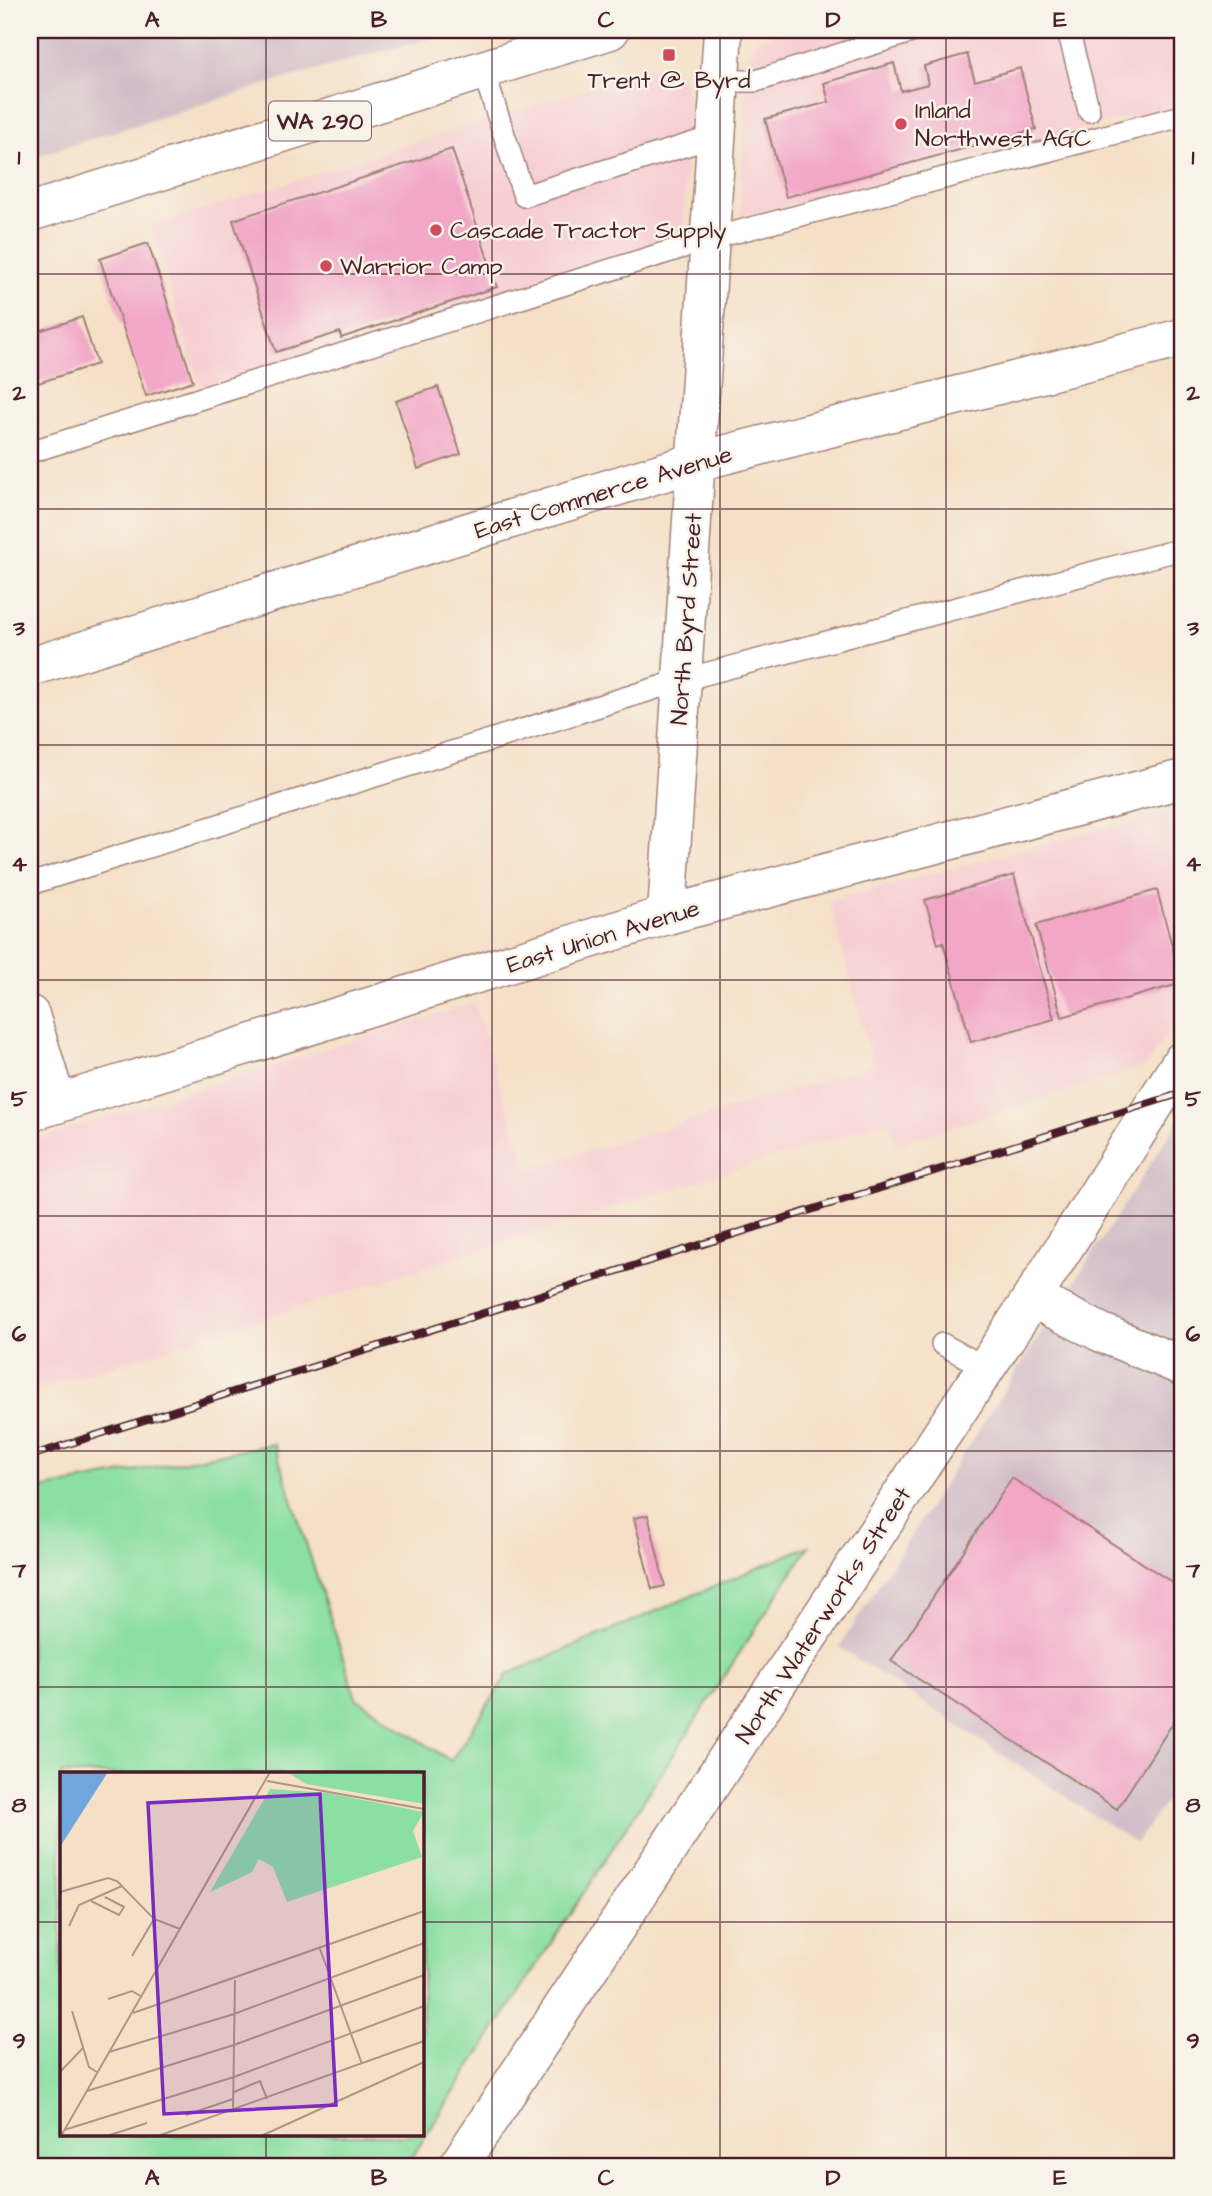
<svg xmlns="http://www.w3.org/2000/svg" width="1212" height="2196" font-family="'Architects Daughter',sans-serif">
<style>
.built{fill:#f7cfd3}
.industrial{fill:#d2bdc7}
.green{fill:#8bdfa2;stroke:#6a7f66;stroke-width:2;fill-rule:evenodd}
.building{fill:#f2a7c8}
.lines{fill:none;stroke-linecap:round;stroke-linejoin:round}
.service-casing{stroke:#a08079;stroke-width:24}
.minor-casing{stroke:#a08079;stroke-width:41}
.primary-casing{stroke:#a08079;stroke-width:41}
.service{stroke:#fff;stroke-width:21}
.minor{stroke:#fff;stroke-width:38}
.primary{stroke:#fff;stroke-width:38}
.rail-casing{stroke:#4a1f2b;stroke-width:8}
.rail{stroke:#f7f3e8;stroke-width:5;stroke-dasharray:16;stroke-linecap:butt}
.grid{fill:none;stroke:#4a1f2b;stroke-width:2;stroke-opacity:0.55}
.poi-dot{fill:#d1495b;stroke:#f7f3e8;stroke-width:2.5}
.labels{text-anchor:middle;stroke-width:5;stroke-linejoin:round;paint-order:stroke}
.shield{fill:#f7f3e8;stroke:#7e5f64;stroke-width:2}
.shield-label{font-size:23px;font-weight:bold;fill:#4a1f2b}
.poi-label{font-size:24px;fill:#4a1f2b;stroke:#f7f3e8;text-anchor:start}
.street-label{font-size:24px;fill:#4a1f2b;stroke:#f7f3e8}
.inset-road{fill:none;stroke:#b19389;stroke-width:2}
.view{fill:#7b2cbf;fill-opacity:0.15;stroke:#7b2cbf;stroke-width:3.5}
.inset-edge{fill:none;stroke:#4a1f2b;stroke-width:3.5}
.neatline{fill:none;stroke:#4a1f2b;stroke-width:2.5}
.grid-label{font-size:23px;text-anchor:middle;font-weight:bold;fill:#4a1f2b}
</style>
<rect width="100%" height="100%" fill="#f7f3e8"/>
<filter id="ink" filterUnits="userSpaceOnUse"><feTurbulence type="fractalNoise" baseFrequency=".0143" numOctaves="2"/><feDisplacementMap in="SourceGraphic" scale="14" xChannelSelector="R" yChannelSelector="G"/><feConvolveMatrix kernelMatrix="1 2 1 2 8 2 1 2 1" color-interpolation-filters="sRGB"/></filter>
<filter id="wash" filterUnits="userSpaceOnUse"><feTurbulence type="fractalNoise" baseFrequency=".00686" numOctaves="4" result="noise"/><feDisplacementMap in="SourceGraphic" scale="28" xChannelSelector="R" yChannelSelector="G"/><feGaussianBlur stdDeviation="1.57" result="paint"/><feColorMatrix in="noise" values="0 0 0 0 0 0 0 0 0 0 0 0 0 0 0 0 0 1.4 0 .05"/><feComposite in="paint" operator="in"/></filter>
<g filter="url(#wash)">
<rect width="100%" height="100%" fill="#f5e0c7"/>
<g class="built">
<polygon points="785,30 1182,30 1182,103 740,218 748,59 757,41"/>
<polygon points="652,68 670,70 678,75 684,81 689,95 683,234 200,387 151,226"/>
<polygon points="1182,808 1182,1011 1145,1067 896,1144 889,1121 30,1392 30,1141 474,1003 527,1170 873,1065 829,901"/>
</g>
<g class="industrial">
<polygon points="30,30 459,30 280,80 30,158"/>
<polygon points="1182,1120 1182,1779 1136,1843 839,1647 1178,1121"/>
</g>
<path class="green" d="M274 1444 356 1698 451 1761 508 1674 809 1546 406 2166H30V1491ZM61 1774H422V2135H61Z"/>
<g id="blocks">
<g class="building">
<polygon points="967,54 975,81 1020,68 1036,129 786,197 765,119 829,102 824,83 894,63 901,91 928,84 924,66"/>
<polygon points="452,149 497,287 341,338 340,332 276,352 233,220"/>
<polygon points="148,243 193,381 146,396 100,259"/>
<polygon points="82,317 97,364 35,384 30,368 30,334"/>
<polygon points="438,387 461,454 418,469 396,401"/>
<polygon points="1014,875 1054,1019 971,1042 943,942 938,944 925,900"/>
<polygon points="1157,890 1182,983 1062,1017 1036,925"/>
<polygon points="1012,1478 1182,1589 1182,1709 1117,1809 891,1661"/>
<polygon points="648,1515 665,1586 652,1589 634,1518"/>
</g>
</g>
</g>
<g filter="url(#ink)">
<use href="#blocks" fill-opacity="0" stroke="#a08079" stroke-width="2"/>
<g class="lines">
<g class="service-casing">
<g id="service">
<polyline points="1068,30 1089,111"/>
<polyline points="483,70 524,196 716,136"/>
<polyline points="720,81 756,81 917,30"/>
<polyline points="30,452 709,239 1182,116"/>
<polyline points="30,884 682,680 1182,549"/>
<polyline points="942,1344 986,1368"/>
</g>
</g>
<g class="minor-casing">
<g id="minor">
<polyline points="30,667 696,462 1182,338"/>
<polyline points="667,915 723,30"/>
<polyline points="30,1015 57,1104"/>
<polyline points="30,1112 667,915 1182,779"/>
<polyline points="1032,1298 1102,1333 1182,1366"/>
<polyline points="458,2166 1032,1298 1182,1061"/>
</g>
</g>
<g class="primary-casing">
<polyline id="primary" points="30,212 610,30"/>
</g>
<use href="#service" class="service"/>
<use href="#minor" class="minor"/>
<use href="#primary" class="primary"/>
<g class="rail-casing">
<polyline id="rail" points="30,1456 1182,1093"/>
</g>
<use href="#rail" class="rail"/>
</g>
</g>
<path class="grid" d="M266 30V1774M492 30V2166M720 30V2166M946 30V2166M30 274H1182M30 509H1182M30 745H1182M30 980H1182M30 1216H1182M30 1451H1182M30 1687H1182M30 1922H61M422 1922H1182M266 2135V2166"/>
<g class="poi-dot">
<rect x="662" y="48" width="14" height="14" rx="3.5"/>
<circle cx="901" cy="124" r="7"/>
<circle cx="436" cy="230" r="7"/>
<circle cx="326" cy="266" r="7"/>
</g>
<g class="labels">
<rect class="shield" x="269" y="101.5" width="102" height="39" rx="5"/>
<g class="shield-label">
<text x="320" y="129">WA 290</text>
</g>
<g class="poi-label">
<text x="669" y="88" text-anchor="middle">Trent @ Byrd</text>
<text x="915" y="118">Inland<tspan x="915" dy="28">Northwest AGC</tspan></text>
<text x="450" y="238">Cascade Tractor Supply</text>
<text x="340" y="274">Warrior Camp</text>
</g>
<g class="street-label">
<text transform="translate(603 492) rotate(-17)" y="8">East Commerce Avenue</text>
<text transform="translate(686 619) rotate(-86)" y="8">North Byrd Street</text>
<text transform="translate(603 936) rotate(-17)" y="8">East Union Avenue</text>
<text transform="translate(823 1615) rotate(-57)" y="8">North Waterworks Street</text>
</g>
</g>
<g transform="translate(60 1772)">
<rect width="364" height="364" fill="#f5e0c7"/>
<path d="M227 0H364V32L246 12ZM210 17 268 21 364 40 353 59 362 85 227 130 213 95 199 87 192 100 150 120Z" fill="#8bdfa2"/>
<path d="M0 0H48L0 75Z" fill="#6da7dd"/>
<path class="inset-road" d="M207 9 364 37M0 120 48 106 57 109 94 147 120 157M31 129 59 143 64 135 45 125M9 154 19 133 62 114M260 177 302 292M72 184 94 147M48 227 72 219 82 225M12 239 29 295 37 300M73 241 364 139M49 280 174 242 364 171M0 300 23 276M27 319 174 273 364 203M174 320 200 309 207 327M173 339 175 208M126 343 173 327M4 358 174 305 364 234M1 364 210 0M47 364 87 351M98 364 364 269M201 364 364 290"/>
<path class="view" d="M260 22 276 333 104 342 88 31Z"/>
<rect width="364" height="364" class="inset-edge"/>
</g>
<rect width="1212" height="2196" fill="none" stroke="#f7f3e8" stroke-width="77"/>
<rect x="38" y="38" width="1136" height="2120" class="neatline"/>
<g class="grid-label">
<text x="152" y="27">A</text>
<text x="379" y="27">B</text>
<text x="606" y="27">C</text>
<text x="833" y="27">D</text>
<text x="1060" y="27">E</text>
<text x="19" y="164">1</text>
<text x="1193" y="164">1</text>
<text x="19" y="400">2</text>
<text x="1193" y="400">2</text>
<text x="19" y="635">3</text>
<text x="1193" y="635">3</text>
<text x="19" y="871">4</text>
<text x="1193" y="871">4</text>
<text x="19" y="1106">5</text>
<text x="1193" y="1106">5</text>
<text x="19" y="1341">6</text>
<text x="1193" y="1341">6</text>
<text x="19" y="1577">7</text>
<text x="1193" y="1577">7</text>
<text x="19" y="1812">8</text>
<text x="1193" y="1812">8</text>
<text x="19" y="2048">9</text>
<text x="1193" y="2048">9</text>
<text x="152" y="2185">A</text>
<text x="379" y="2185">B</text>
<text x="606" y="2185">C</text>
<text x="833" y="2185">D</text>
<text x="1060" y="2185">E</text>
</g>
</svg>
